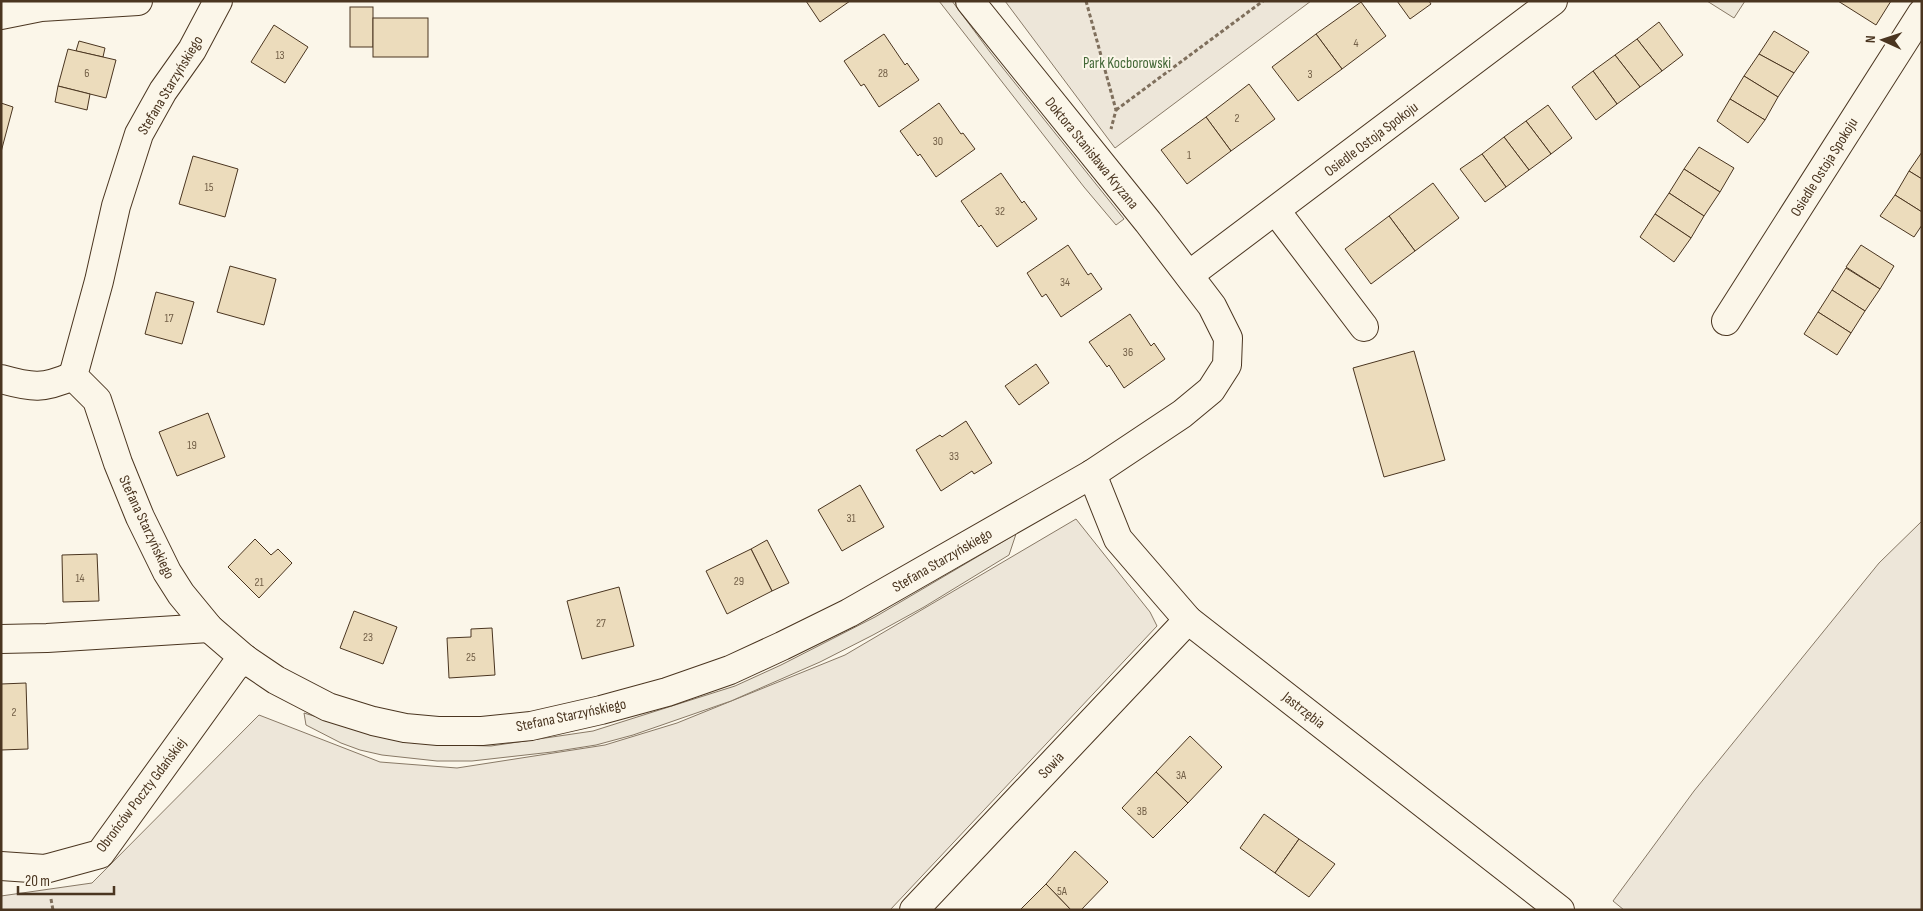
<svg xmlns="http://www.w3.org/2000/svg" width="1923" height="911" font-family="'Sofia Sans Condensed',sans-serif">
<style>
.green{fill:#ede6d9;stroke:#887966}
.parking{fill:#ede7d9;stroke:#887966}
.building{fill:#ecdcbc;stroke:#4a3520}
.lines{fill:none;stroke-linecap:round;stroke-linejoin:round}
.minor-casing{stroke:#4a3520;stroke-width:30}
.path{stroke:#7f6f5c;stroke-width:3;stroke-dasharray:4 2.5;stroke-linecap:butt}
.minor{stroke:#fbf6e9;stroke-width:28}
.labels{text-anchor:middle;stroke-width:4;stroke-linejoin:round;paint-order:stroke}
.number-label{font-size:12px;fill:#725f47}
.park-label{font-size:15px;fill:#436837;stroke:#fbf6e9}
.street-label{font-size:15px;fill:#4a3520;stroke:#fbf6e9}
</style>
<rect width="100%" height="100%" fill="#fbf6e9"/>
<g class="green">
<polygon points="1005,1 1311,1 1115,148"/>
<polygon points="1076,519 1150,612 1157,626 890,910 1,910 1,896 92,883 259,715 380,762 457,768 605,745 677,723 845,655"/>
<polygon points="1922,521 1922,910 1624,910 1613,901 1694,791 1879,563"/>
</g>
<g class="parking">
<polygon points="939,1 952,1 990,52 1124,219 1116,225 1084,187"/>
<polygon points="1707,1 1745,1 1734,18"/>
<polygon points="1016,534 1009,555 924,607 873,635 820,662 731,701 633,735 596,745 552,752 472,761 437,761 382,755 360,750 341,743 306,725 304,713 389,739 415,743 454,745 491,746 593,731 735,686 781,665 875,617"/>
</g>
<g class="building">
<polygon points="806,1 850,1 820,22"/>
<polygon points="1397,1 1429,1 1431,4 1410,19"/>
<polygon points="1838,1 1891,1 1876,25"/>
<polygon points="1361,2 1386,36 1342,69 1316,34"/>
<rect x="350" y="7" width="23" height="40"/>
<rect x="373" y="18" width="55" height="39"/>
<polygon points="1659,22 1683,55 1662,71 1637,39"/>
<polygon points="274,25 308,47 285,83 251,62"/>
<polygon points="1774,31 1809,52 1794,73 1759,54"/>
<polygon points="884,34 905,65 907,63 919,80 879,107 864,84 861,86 844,61"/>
<polygon points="1316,34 1342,69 1298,101 1272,67"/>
<polygon points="1637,39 1662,71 1640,87 1615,55"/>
<polygon points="79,41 105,48 103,57 76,51"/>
<polygon points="68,49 116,60 106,98 58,86"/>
<polygon points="1759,54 1794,73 1778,97 1744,76"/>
<polygon points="1615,55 1640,87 1617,104 1593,71"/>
<polygon points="1593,71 1617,104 1596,120 1572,87"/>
<polygon points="1744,76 1778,97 1765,120 1730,99"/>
<polygon points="1249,84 1275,119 1231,151 1206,117"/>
<polygon points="58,86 90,94 87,110 55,102"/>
<polygon points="1730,99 1765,120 1748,143 1717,121"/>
<polygon points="1,103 13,107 1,152"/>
<polygon points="939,103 961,134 963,133 975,149 936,177 920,154 918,156 900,131"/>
<polygon points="1548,105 1572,138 1551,154 1526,121"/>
<polygon points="1206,117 1231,151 1187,184 1161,150"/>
<polygon points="1526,121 1551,154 1529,170 1504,137"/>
<polygon points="1504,137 1529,170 1506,187 1482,154"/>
<polygon points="1699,147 1734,168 1720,192 1684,169"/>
<polygon points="1922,152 1922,179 1909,171"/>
<polygon points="1482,154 1506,187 1485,202 1460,169"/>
<polygon points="193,156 238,169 225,217 179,204"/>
<polygon points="1684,169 1720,192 1704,216 1669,193"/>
<polygon points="1909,171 1922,179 1922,212 1895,195"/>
<polygon points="1001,173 1022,203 1024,201 1037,219 997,247 981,225 979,227 961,201"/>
<polygon points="1433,183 1459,218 1415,251 1389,216"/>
<polygon points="1669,193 1704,216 1691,238 1655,214"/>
<polygon points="1895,195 1922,212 1922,225 1914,237 1880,216"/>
<polygon points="1655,214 1691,238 1674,262 1640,237"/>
<polygon points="1389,216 1415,251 1371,284 1345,249"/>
<polygon points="1068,245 1088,275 1091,273 1102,289 1061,317 1046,294 1042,297 1027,273"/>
<polygon points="1861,245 1894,266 1880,289 1846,267"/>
<polygon points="230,266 276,279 264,325 217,312"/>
<polygon points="1846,268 1880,289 1865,311 1832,290"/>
<polygon points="1832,290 1865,311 1851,333 1818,312"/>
<polygon points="156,292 194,302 182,344 145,334"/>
<polygon points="1818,312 1851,333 1837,355 1804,334"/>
<polygon points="1130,314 1151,346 1154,343 1165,359 1124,388 1109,365 1107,367 1089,342"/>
<polygon points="1414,351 1445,460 1384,477 1353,368"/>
<polygon points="1036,364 1049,383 1019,405 1005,386"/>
<polygon points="208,413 225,457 177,476 159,432"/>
<polygon points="966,421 992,463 974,474 972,471 941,491 916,450 940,435 942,437"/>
<polygon points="860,485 884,527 842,551 818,510"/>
<polygon points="255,539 271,555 278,549 292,563 259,598 228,567"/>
<polygon points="767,540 789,583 772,591 751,549"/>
<polygon points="751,549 772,591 727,614 706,571"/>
<polygon points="97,554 99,601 63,602 62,555"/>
<polygon points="619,587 634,646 582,659 567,601"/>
<polygon points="354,611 397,627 383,664 340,648"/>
<polygon points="492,628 495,675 449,678 447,638 471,637 471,629"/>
<polygon points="26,683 28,749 1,750 1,684"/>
<polygon points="1190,736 1222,767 1188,803 1156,772"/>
<polygon points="1156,772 1188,803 1153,838 1122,808"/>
<polygon points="1264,814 1299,839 1275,873 1240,848"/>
<polygon points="1299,839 1335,864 1309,897 1275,873"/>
<polygon points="1075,851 1108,882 1081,910 1071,910 1046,884"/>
<polygon points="1046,884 1071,910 1020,910"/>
</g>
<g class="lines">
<g class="minor-casing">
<g id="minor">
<polyline points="218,1 192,50 163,91 139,134 116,206 99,281 73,376 97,400 118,463 140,517 167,572 181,594 209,628 245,659 276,680 328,707 373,721 405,728 438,731 482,731 531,726 601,710 667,692 730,670 782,646 849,613 1092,474 1182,414 1211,390 1227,365 1228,338 1212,306 1148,222 970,1"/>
<polyline points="1,15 41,7 138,1"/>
<polyline points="1276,211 1364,327"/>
<polyline points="1189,275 1553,1"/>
<polyline points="1726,321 1922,13"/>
<path d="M1 379C33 388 43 389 73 376"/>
<polyline points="1092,474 1118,539 1188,620 1560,910"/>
<polyline points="1,639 47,638 209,628"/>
<polyline points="1,866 45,869 100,854 234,668 245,659"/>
<polyline points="914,910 1188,620"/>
</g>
</g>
<g class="path">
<polyline points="1086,1 1116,110 1111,129"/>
<polyline points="1116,110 1263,1"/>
<polyline points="51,899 53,910"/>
</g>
<use href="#minor" class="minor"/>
</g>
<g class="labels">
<g class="number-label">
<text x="1356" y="47">4</text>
<text x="280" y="59">13</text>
<text x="87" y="77">6</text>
<text x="883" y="77">28</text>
<text x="1310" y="78">3</text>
<text x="1237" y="122">2</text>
<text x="938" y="145">30</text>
<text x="1189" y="159">1</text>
<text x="209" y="191">15</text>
<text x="1000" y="215">32</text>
<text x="1065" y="286">34</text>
<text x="169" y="322">17</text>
<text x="1128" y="356">36</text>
<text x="192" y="449">19</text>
<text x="954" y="460">33</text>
<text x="851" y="522">31</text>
<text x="80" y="582">14</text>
<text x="739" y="585">29</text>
<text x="259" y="586">21</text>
<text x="601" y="627">27</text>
<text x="368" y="641">23</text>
<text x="471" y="661">25</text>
<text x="14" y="716">2</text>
<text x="1181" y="779">3A</text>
<text x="1142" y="815">3B</text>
<text x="1062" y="895">5A</text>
</g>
<g class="park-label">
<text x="1127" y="68">Park Kocborowski</text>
</g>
<g class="street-label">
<text transform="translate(170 85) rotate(-59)" y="5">Stefana Starzyńskiego</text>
<text transform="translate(1371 139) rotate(-37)" y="5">Osiedle Ostoja Spokoju</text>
<text transform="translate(1092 153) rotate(51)" y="5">Doktora Stanisława Kryzana</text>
<text transform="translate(1824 167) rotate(-58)" y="5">Osiedle Ostoja Spokoju</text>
<text transform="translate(147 527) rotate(65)" y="5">Stefana Starzyńskiego</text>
<text transform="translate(942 560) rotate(-30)" y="5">Stefana Starzyńskiego</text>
<text transform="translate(1304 710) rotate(38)" y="5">Jastrzębia</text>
<text transform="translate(571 715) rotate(-12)" y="5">Stefana Starzyńskiego</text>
<text transform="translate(1051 765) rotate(-47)" y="5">Sowia</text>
<text transform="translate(141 795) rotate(-53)" y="5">Obrońców Poczty Gdańskiej</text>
</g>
</g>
<rect width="1923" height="911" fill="none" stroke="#4a3520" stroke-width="5"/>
<g transform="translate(1883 40) rotate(273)" stroke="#fbf6e9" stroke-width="4" paint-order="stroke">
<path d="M0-4L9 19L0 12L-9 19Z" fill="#4a3520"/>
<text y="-8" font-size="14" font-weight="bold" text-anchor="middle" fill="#4a3520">N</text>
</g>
<path d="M18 886v8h96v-8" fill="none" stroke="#4a3520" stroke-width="2.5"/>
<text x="25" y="886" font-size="15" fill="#4a3520" stroke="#fbf6e9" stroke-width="4" paint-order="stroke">20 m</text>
</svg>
